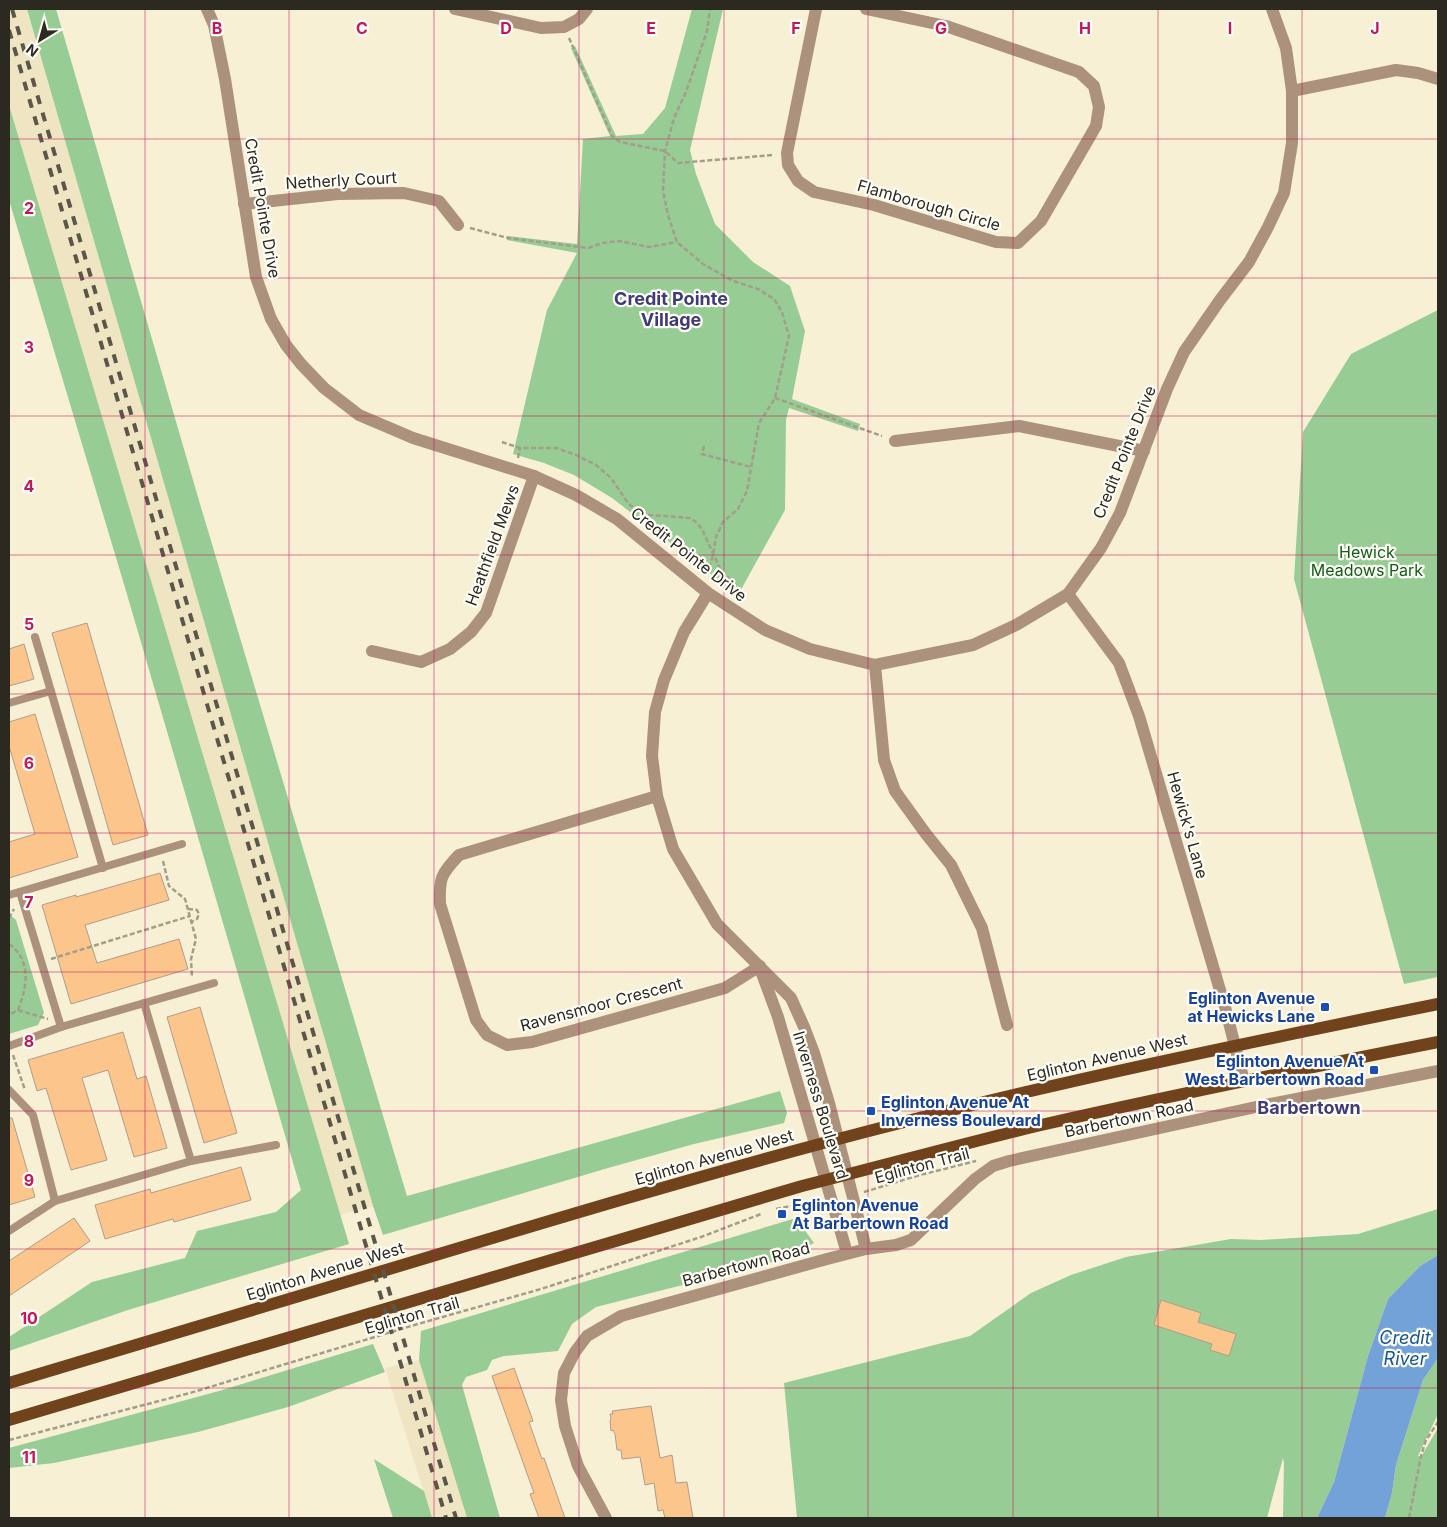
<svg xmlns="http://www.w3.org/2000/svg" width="1447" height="1527" font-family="Inter,sans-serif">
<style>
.built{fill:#efe5c3}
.green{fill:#97cc95}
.water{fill:#73a2d9}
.building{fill:#fcc58c;stroke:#b09d8a}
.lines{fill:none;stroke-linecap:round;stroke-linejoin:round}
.path{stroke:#a39e8a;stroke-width:2.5;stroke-dasharray:5 2.5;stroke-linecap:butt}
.lane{stroke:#ac917d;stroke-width:8}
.street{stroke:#ac917d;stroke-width:12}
.primary{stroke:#70431c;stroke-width:12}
.rail{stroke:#5a5649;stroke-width:4;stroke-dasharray:9 9;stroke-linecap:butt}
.grid{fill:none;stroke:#c2185b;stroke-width:1;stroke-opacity:0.55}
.transit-dot{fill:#1a4fb4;stroke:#fefdf7;stroke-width:2}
.labels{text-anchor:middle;stroke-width:4.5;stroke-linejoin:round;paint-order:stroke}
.street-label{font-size:16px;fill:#2c2920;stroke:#fefdf7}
.park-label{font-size:16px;fill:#105d17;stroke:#fefdf7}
.transit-label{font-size:16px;font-weight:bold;fill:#164399;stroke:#fefdf7;text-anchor:end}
.neighbourhood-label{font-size:18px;font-weight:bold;fill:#3f3b78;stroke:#fefdf7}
.water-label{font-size:18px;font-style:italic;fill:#145598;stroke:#fefdf7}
.grid-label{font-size:16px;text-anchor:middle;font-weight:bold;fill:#c2185b;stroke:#fefdf7;stroke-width:4.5;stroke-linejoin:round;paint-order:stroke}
</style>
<rect width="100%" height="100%" fill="#f7f0d5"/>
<g class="built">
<polygon points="9,9 27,9 373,1206 340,1215 9,105"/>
<polygon points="419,1360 467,1518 432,1518 385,1368"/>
</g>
<g class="green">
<polygon points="27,9 56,9 200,504 407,1196 780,1091 787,1113 784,1123 694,1144 608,1168 383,1235 373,1206"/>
<polygon points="692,9 723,9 690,150 696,174 715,224 753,262 790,286 805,331 792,399 860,424 858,431 789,408 786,420 785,510 738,595 612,498 574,475 544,463 513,454 547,310 577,253 507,240 507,236 577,244 583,139 610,136 571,48 575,46 616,136 643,134 665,108"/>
<polygon points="9,105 349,1244 128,1310 9,1351 9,1337 92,1282 185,1258 197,1231 276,1212 301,1190 126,591 9,200"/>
<polygon points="1438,310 1438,977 1404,984 1294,579 1303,432 1351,354"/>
<polygon points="9,914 16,920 44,1013 38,1025 9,1034"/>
<polygon points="1438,1209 1438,1255 1420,1266 1388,1299 1368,1356 1334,1482 1317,1518 1283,1518 1284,1463 1283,1458 1267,1518 797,1518 784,1383 970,1336 1031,1293 1071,1275 1126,1257 1231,1239 1261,1240 1358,1234"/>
<polygon points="796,1218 814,1243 781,1260 596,1307 572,1324 558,1351 504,1356 492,1360 487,1370 466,1377 462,1385 500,1518 467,1518 419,1360 421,1331"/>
<polygon points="373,1344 385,1372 288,1407 198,1432 54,1463 9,1468 9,1448 219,1391"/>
<polygon points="1438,1358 1438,1414 1418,1456 1421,1457 1438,1428 1438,1518 1385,1518 1392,1493 1396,1465 1423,1380"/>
<polygon points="374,1459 424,1491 432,1518 393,1518"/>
</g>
<polygon class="water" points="1438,1255 1438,1358 1423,1380 1396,1465 1392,1493 1385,1518 1317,1518 1334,1482 1368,1356 1388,1299 1420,1266"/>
<g class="building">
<polygon points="87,623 148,835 113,845 52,633"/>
<polygon points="24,644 34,679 9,686 9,649"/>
<polygon points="35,714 78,857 9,878 9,842 35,834 9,746 9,722"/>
<polygon points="160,873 169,900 85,925 97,963 179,939 188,969 71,1004 42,905 76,895 76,897"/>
<polygon points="200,1007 237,1133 204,1143 167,1017"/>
<polygon points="123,1032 137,1079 146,1076 167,1148 134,1157 108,1070 82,1078 107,1160 71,1170 46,1088 37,1091 28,1060"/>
<polygon points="9,1118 12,1118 35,1197 9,1205"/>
<polygon points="241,1167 251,1200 174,1222 173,1219 105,1239 95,1205 150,1189 151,1193"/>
<polygon points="74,1218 90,1241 9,1296 9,1261"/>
<polygon points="1161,1300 1201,1313 1198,1322 1236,1334 1229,1356 1210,1350 1212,1344 1154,1325"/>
<polygon points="514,1368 533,1421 529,1422 542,1459 544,1458 565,1518 539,1518 530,1494 534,1493 492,1376"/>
<polygon points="651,1406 660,1458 672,1455 676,1483 687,1482 693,1518 665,1518 663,1510 658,1511 654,1483 645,1485 640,1457 622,1459 621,1450 617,1450 615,1434 613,1430 611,1431 610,1420 611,1419 610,1414 613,1414 612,1411"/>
</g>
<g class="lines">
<g class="path">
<polyline points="569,38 612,136 620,142 665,151 678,163 773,155"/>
<polyline points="470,228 508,238 588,248 602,243 619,241 649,247 677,242"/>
<polyline points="775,398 882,436"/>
<polyline points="502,442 520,448 556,448 576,455 596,465 611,478 628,503 637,511 650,515 690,518 696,522 702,529 721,571 738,587"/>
<polyline points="704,446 702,454 751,467"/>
<polyline points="518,458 520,448"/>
<polyline points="707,575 713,555 716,537 723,522 738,509 747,491 759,423 775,398 789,336 782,312 774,299 758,289 733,281 703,264 677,242 668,215 663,191 665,151 674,118 686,92 707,31 710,9"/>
<polyline points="163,861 169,886 185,899 196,939 191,959 192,978"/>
<polyline points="188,909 197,910 199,914 197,919 191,922"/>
<polyline points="9,918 14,909"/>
<path d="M9 944C32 960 27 987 18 1010L9 1015"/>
<polyline points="51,959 190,916"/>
<polyline points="18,1010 48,1019"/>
<polyline points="13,1055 25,1090"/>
<polyline points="864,1192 920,1175 976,1161"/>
<polyline points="776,1209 796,1205 820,1205"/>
<polyline points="9,1440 190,1393 411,1326 541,1289 701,1237 761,1214"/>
<polyline points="1409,1518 1421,1456 1426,1440 1438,1422"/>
</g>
<g class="lane">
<polyline points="35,637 103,868"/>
<polyline points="9,703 51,691"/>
<polyline points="20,892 61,1027"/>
<polyline points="9,895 182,844"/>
<polyline points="144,1003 191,1161"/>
<polyline points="9,1046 61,1027 214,983"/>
<polyline points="9,1090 33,1115 55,1201"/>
<polyline points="9,1231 55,1201 191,1161 276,1145"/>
</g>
<g class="street">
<polyline points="207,9 214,25 225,79 256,277 271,319 286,345 301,364 324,388 359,415 392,429 413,438 534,476 576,495 617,519 708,593 765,630 810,649 875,665 973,645 1016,625 1068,594 1101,548 1120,513 1167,389 1184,352 1220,300 1249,262 1268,227 1284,193 1292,143 1292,91 1286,48 1272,9"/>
<polyline points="455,9 541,28 564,27 579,19 587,9"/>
<polyline points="816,9 787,153 788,165 798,181 814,192 874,205 996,242 1018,243 1041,221 1096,126 1099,107 1094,86 1079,72 946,26 866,9"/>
<polyline points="1292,91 1396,70 1418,73 1438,79"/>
<polyline points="244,204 338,194 404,193 439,201 458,225"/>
<polyline points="895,441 1019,426 1144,451"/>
<polyline points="708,593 684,632 664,680 655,712 652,756 657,796 673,849 717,924 791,998 804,1027 814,1053 829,1103 866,1249"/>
<polyline points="1068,594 1119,663 1139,716 1225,1007 1244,1081"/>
<polyline points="372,651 421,662 450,649 471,632 486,613 534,476"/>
<polyline points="875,665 884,760 895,791 926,834 951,865 982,928 1007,1025"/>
<path d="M657 796 459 855C441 874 439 878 440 904L476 1020 487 1035 507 1045 532 1042 725 988 760 966"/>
<polyline points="761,971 778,1017 847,1253"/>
<polyline points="606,1518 578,1466 565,1426 561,1400 564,1373 575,1352 587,1336 621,1316 827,1259 866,1249 896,1245 911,1240 975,1179 993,1166 1009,1161 1265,1105 1438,1071"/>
</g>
<g class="primary">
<path d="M9 1383C135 1345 261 1308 386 1270 545 1222 704 1174 865 1132 1055 1082 1246 1043 1438 1004"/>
<path d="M9 1420 802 1186C882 1166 961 1144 1041 1125 1173 1095 1306 1068 1438 1042"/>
</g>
<g class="rail">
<polyline points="12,9 456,1518"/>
<polyline points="9,30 446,1518"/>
</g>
</g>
<path class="grid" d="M145 9V1518M289 9V1518M434 9V1518M579 9V1518M724 9V1518M868 9V1518M1013 9V1518M1158 9V1518M1302 9V1518M9 139H1438M9 278H1438M9 416H1438M9 555H1438M9 694H1438M9 833H1438M9 972H1438M9 1111H1438M9 1249H1438M9 1388H1438"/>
<g class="transit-dot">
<rect x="1320" y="1002" width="10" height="10" rx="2.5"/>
<rect x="1369" y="1065" width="10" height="10" rx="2.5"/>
<rect x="866" y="1106" width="10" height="10" rx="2.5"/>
<rect x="777" y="1209" width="10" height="10" rx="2.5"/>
</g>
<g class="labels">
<g class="street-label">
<text transform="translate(341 180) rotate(-3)" y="6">Netherly Court</text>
<text transform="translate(929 205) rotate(16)" y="6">Flamborough Circle</text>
<text transform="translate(263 208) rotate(80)" y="6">Credit Pointe Drive</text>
<text transform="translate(1124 452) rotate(-68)" y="6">Credit Pointe Drive</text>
<text transform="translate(492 545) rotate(-70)" y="6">Heathfield Mews</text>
<text transform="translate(689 554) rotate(38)" y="6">Credit Pointe Drive</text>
<text transform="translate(1188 825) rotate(74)" y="6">Hewick's Lane</text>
<text transform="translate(601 1004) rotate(-15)" y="6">Ravensmoor Crescent</text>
<text transform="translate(1107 1057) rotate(-13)" y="6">Eglinton Avenue West</text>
<text transform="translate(821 1105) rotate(73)" y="6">Inverness Boulevard</text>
<text transform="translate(1129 1118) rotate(-12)" y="6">Barbertown Road</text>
<text transform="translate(714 1157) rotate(-16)" y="6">Eglinton Avenue West</text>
<text transform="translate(922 1165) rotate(-15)" y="6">Eglinton Trail</text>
<text transform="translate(746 1264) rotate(-15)" y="6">Barbertown Road</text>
<text transform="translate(325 1271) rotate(-17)" y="6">Eglinton Avenue West</text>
<text transform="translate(412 1315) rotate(-16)" y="6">Eglinton Trail</text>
</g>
<g class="park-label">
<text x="1367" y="558">Hewick<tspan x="1367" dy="18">Meadows Park</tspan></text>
</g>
<g class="transit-label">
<text x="1315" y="1004">Eglinton Avenue<tspan x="1315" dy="18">at Hewicks Lane</tspan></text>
<text x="1364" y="1067">Eglinton Avenue At<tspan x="1364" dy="18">West Barbertown Road</tspan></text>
<text x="881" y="1108" text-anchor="start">Eglinton Avenue At<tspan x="881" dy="18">Inverness Boulevard</tspan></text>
<text x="792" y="1211" text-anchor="start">Eglinton Avenue<tspan x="792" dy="18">At Barbertown Road</tspan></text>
</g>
<g class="neighbourhood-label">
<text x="671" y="305">Credit Pointe<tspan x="671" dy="21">Village</tspan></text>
<text x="1309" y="1114">Barbertown</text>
</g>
<g class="water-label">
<text x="1405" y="1344">Credit<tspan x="1405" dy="21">River</tspan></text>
</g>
</g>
<g class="grid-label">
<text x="217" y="34">B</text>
<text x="362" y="34">C</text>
<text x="506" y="34">D</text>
<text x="651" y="34">E</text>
<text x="796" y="34">F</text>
<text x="941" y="34">G</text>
<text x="1085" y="34">H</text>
<text x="1230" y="34">I</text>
<text x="1375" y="34">J</text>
<text x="29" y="214">2</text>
<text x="29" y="353">3</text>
<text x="29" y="492">4</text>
<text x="29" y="630">5</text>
<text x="29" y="769">6</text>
<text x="29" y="908">7</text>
<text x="29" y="1047">8</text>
<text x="29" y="1186">9</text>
<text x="29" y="1324">10</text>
<text x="29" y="1463">11</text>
</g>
<rect width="1447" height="1527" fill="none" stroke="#2c2920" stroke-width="20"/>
<g transform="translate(40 40) rotate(217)" stroke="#fefdf7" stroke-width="4" paint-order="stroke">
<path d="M0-4L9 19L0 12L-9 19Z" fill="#2c2920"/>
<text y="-8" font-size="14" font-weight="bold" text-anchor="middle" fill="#2c2920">N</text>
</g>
</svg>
